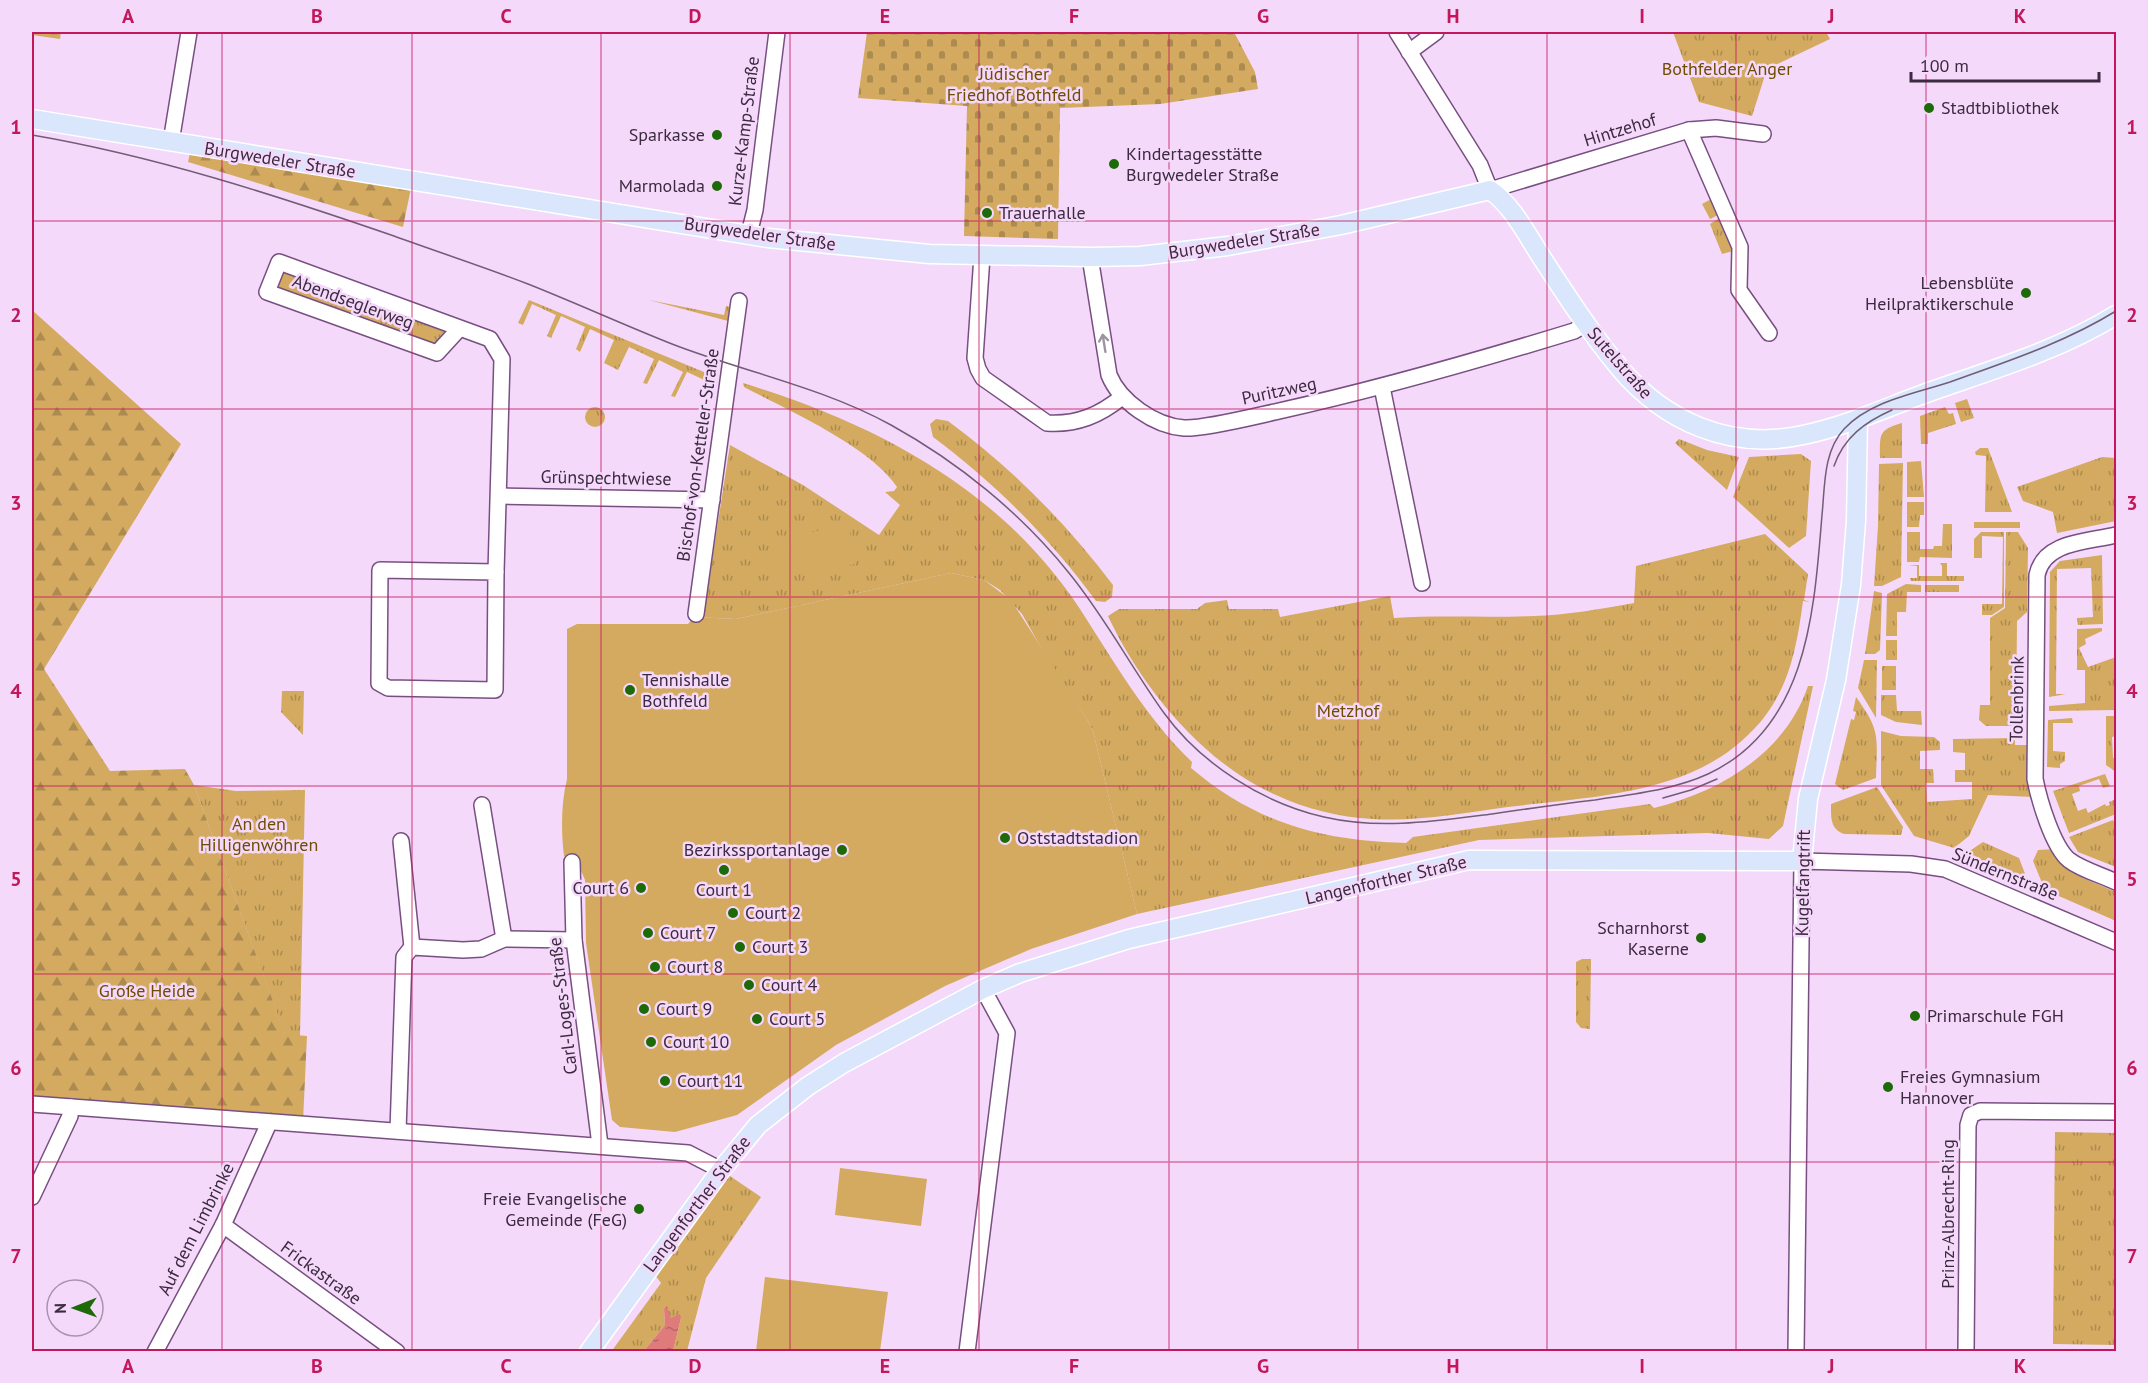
<svg xmlns="http://www.w3.org/2000/svg" width="2148" height="1383" font-family="'PT Sans',sans-serif">
<style>
.grass{fill:url(#grass-tufts)}
.forest{fill:url(#forest-firs)}
.cemetery{fill:url(#cemetery-stones)}
.garden{fill:#d3aa60}
.water{fill:url(#water-ripples)}
.lines{fill:none;stroke-linecap:round;stroke-linejoin:round}
.minor-casing{stroke:#784f81;stroke-width:18}
.major-casing{stroke:#fff;stroke-width:21}
.minor{stroke:#fff;stroke-width:15}
.major{stroke:#d9e6fc;stroke-width:18}
.tram{stroke:#725d76;stroke-width:1.5}
.oneway{stroke:#9e94a0}
.grid{fill:none;stroke:#c2185b;stroke-width:1.5;stroke-opacity:0.55}
.poi-dot{fill:#1d6a08;stroke:#f5d9fb;stroke-width:2}
.labels{text-anchor:middle;stroke-width:5;stroke-linejoin:round;paint-order:stroke}
.park-label{font-size:18px;fill:#6f4d00;stroke:#f5d9fb}
.poi-label{font-size:18px;fill:#3c2a40;stroke:#f5d9fb;text-anchor:start}
.street-label{font-size:18px;fill:#3c2a40;stroke:#f5d9fb}
.neatline{fill:none;stroke:#c2185b;stroke-width:2}
.grid-label{font-size:20px;text-anchor:middle;font-weight:bold;fill:#c2185b}
</style>
<defs>
<pattern id="grass-tufts" width="24" height="20" patternUnits="userSpaceOnUse" patternTransform="scale(1.5)"><rect width="24" height="20" fill="#d3aa60"/><path d="M3 7l-1-3M5 7V3M7 7l1-3M15 17l-1-3M17 17v-4M19 17l1-3" fill="none" stroke="#ac8b51"/></pattern>
<pattern id="forest-firs" width="22" height="20" patternUnits="userSpaceOnUse" patternTransform="scale(1.5)"><rect width="22" height="20" fill="#d3aa60"/><path d="M5 1l3.5 6h-7zM16 11l3.5 6h-7z" fill="#ac8b51"/></pattern>
<pattern id="cemetery-stones" width="16" height="16" patternUnits="userSpaceOnUse" patternTransform="scale(1.5)"><rect width="16" height="16" fill="#d3aa60"/><path d="M2 7V4a2 2 0 0 1 4 0v3zM10 15v-3a2 2 0 0 1 4 0v3z" fill="#ac8b51"/></pattern>
<pattern id="water-ripples" width="26" height="14" patternUnits="userSpaceOnUse" patternTransform="scale(1.5)"><rect width="26" height="14" fill="#e07b7b"/><path d="M2 4q2-2 4 0t4 0M15 11q2-2 4 0t4 0" fill="none" stroke="#b76566"/></pattern>
</defs>
<rect width="100%" height="100%" fill="#f5d9fb"/>
<g class="grass">
<polygon points="1673,32 1826,32 1830,39 1767,69 1752,116 1699,102"/>
<polygon points="1713,198 1720,214 1710,219 1702,204"/>
<polygon points="1721,217 1733,251 1722,254 1710,224"/>
<polygon points="279,262 459,329 437,353 267,292"/>
<polygon points="529,300 704,372 715,380 713,384 687,372 675,397 671,396 683,372 659,360 647,384 643,383 654,359 629,347 618,370 604,363 614,340 590,329 580,352 576,349 585,327 561,316 551,338 547,336 556,315 532,304 523,325 518,323"/>
<polygon points="649,300 724,315 726,306 730,307 728,321"/>
<path d="M743 383C877 424 1001 489 1080 609 1113 660 1146 718 1192 762L1191 768C1256 823 1322 841 1406 843L1413 837 1650 804 1654 808C1719 792 1785 754 1808 686H1813L1783 826 1769 839 1708 833 1479 840 1137 914 1093 731 1088 721 1048 660 1022 614 1000 590 984 580 951 573 736 619 694 617 705 605 730 445 803 485 879 535 900 505 885 492 894 491 897 487C871 447 788 410 744 387Z"/>
<polygon points="1967,399 1974,418 1961,422 1955,403"/>
<circle cx="595" cy="417" r="10"/>
<polygon points="1945,407 1949,414 1953,413 1956,424 1928,433 1928,444 1921,444 1920,416"/>
<path d="M936 419 948 421C1012 468 1065 522 1113 585L1112 597 1105 602 1096 601C1050 538 996 484 933 437L930 424Z"/>
<path d="M1902 423V458H1880C1880 434 1878 430 1902 423Z"/>
<polygon points="1679,439 1707,450 1739,457 1727,490 1675,443"/>
<polygon points="1980,448 1988,448 2012,512 1985,512 1986,456 1976,455 1975,452"/>
<polygon points="1801,454 1811,461 1806,536 1789,548 1733,497 1749,457"/>
<polygon points="2102,457 2116,458 2116,521 2057,533 2053,512 2023,501 2017,487"/>
<polygon points="1921,461 1924,497 1907,497 1907,462"/>
<polygon points="1903,463 1901,577 1882,586 1874,586 1878,526 1879,464"/>
<polygon points="1907,502 1924,502 1924,515 1920,515 1919,527 1907,527"/>
<rect x="1974" y="522" width="46" height="6"/>
<polygon points="1943,524 1952,524 1952,558 1920,557 1919,562 1907,562 1907,532 1920,532 1920,549 1933,549 1934,546 1942,546"/>
<polygon points="1981,532 2004,532 2004,607 1992,615 1982,615 1982,604 2002,604 2003,537 1982,536 1982,558 1974,558 1974,539"/>
<polygon points="2006,532 2018,532 2028,548 2027,612 2017,621 2016,726 1986,726 1979,720 1980,705 1990,705 1990,618 2005,608"/>
<path d="M1765 534 1808 574 1804 600 1810 602 1803 601C1795 662 1784 709 1733 748 1674 795 1580 798 1508 807 1463 813 1417 822 1372 819 1339 817 1306 809 1276 795 1203 763 1141 687 1108 616L1119 609H1197L1205 603 1227 600 1229 609H1278L1280 617 1390 596 1394 618C1440 615 1486 618 1533 616 1567 615 1600 609 1634 603L1636 566Z"/>
<polygon points="2102,555 2103,624 2078,625 2077,618 2093,617 2091,568 2057,569 2056,694 2066,694 2049,697 2050,572 2060,561"/>
<polygon points="1940,563 1947,563 1947,576 1964,576 1964,581 1911,581 1910,578 1917,578 1917,566 1908,565 1919,565 1919,576 1942,576 1942,566"/>
<polygon points="1906,584 1921,585 1921,592 1907,592 1906,612 1897,612 1897,636 1886,636 1887,594"/>
<rect x="1925" y="585" width="34" height="7"/>
<polygon points="1874,591 1882,593 1880,650 1875,654 1865,654"/>
<polygon points="2102,628 2102,631 2085,639 2086,644 2079,648 2088,667 2116,657 2116,710 2049,711 2049,706 2085,703 2085,670 2077,670 2077,629"/>
<rect x="1886" y="640" width="11" height="20"/>
<polygon points="1864,660 1877,660 1876,718 1858,688"/>
<rect x="1882" y="666" width="14" height="24"/>
<polygon points="282,691 304,691 303,735 281,712"/>
<polygon points="1881,695 1896,695 1897,711 1921,711 1922,725 1896,722 1881,715"/>
<path d="M1856 697C1881 731 1877 737 1876 778L1843 790 1835 784 1851 719 1854 720 1856 712 1853 711Z"/>
<polygon points="2106,716 2116,716 2116,736 2112,737 2113,758 2116,758 2116,772 2106,765"/>
<polygon points="2072,718 2073,723 2053,723 2053,751 2065,752 2065,761 2060,764 2060,768 2047,767 2048,720"/>
<polygon points="1881,731 1901,736 1934,737 1940,742 1940,750 1920,751 1920,769 1933,769 1934,783 1926,783 1927,802 1972,799 1972,782 1955,782 1955,770 1965,770 1965,753 1953,752 1953,739 2015,738 2015,745 2029,745 2034,797 1988,795 1969,836 1954,848 1914,836 1881,785"/>
<polygon points="2105,774 2110,786 2103,788 2099,779 2079,786 2080,791 2072,794 2078,811 2086,808 2088,813 2105,804 2106,806 2110,805 2109,802 2116,799 2116,814 2069,833 2053,791"/>
<polygon points="194,785 236,791 305,790 300,1036 285,1035"/>
<path d="M1877 787 1903 827 1901 835 1844 834C1830 829 1831 817 1831 804Z"/>
<polygon points="2113,820 2116,826 2116,867 2078,852 2069,837"/>
<polygon points="1983,842 2019,858 2029,884 1965,854"/>
<polygon points="2056,849 2082,873 2083,878 2116,892 2116,921 2045,890 2033,861 2038,850"/>
<polygon points="1582,959 1591,959 1590,1029 1581,1028 1576,1022 1576,962"/>
<polygon points="2055,1132 2116,1133 2116,1345 2053,1344"/>
<polygon points="727,1174 761,1197 706,1278 687,1351 673,1351 681,1318 671,1318 664,1309 665,1325 644,1351 611,1352 661,1283 655,1275"/>
</g>
<g class="forest">
<polygon points="190,153 411,188 403,227 188,162"/>
<polygon points="32,310 181,444 44,669 110,771 185,769 194,785 285,1034 307,1036 303,1121 32,1099"/>
</g>
<g class="cemetery">
<polygon points="32,32 61,32 60,39 32,35"/>
<polygon points="867,32 1234,32 1255,72 1258,89 1160,104 1060,108 1058,239 964,236 967,106 858,98"/>
</g>
<g class="garden">
<polygon points="285,271 311,282 318,300 315,303 278,289"/>
<polygon points="360,296 374,301 371,310 355,310"/>
<polygon points="849,526 855,564 792,575 778,574 773,567 777,553 787,551 785,536"/>
<path d="M951 573 984 580 1011 600 1088 721 1093 731 1137 914 1031 949 945 986 836 1045 737 1115 675 1132 620 1127 612 1120 586 943 585 880 579 866 564 856C561 831 561 803 567 779V629L577 624H688L694 617 736 619Z"/>
<polygon points="840,1168 927,1179 921,1226 835,1215"/>
<polygon points="765,1277 888,1292 880,1351 756,1351"/>
</g>
<polygon class="water" points="667,1306 671,1318 680,1314 681,1318 673,1351 644,1351 665,1325 664,1309"/>
<g class="lines">
<g class="minor-casing">
<g id="minor">
<polyline points="1397,32 1480,165 1490,190 1689,130 1716,128 1763,134"/>
<polyline points="1409,52 1436,32"/>
<polyline points="1689,130 1740,247 1739,290 1769,333"/>
<polyline points="171,142 189,32"/>
<polyline points="749,234 755,210 777,32"/>
<path d="M982 256 975 358 978 369 983 378 1047 423C1077 425 1100 415 1122 397"/>
<path d="M1090 257 1109 375C1120 402 1155 426 1184 428 1205 429 1256 416 1279 411 1378 389 1476 361 1574 331L1586 324"/>
<polyline points="459,329 437,353 267,292 279,262 490,339 502,359 496,572"/>
<polyline points="1382,387 1422,583"/>
<polyline points="500,496 712,500"/>
<path d="M2116 535C2088 542 2044 541 2037 575L2035 779C2039 800 2053 847 2069 860 2082 870 2102 875 2116 882"/>
<polygon points="380,570 496,572 495,690 388,688 379,683"/>
<polyline points="696,614 739,301"/>
<polyline points="482,805 504,939"/>
<polyline points="401,841 412,947"/>
<polyline points="572,862 574,940 600,1145"/>
<polyline points="32,1104 688,1153 721,1170"/>
<polyline points="398,1131 404,957 412,947 463,950 481,949 504,939 574,940"/>
<polyline points="32,1197 70,1116 71,1107"/>
<polyline points="223,1225 397,1352"/>
<polyline points="155,1352 223,1225 269,1123"/>
<polyline points="967,1352 1007,1033 983,989"/>
<polyline points="1796,1352 1802,861 1911,864 1945,869 2116,942"/>
<polyline points="1966,1352 1968,1125 1971,1115 1980,1111 2116,1112"/>
</g>
</g>
<g class="major-casing">
<g id="major">
<path d="M32 119 768 238 929 254 1090 257 1140 256 1228 246 1341 225 1490 190C1513 206 1527 235 1542 258 1566 295 1590 332 1618 366 1664 422 1731 451 1803 435 1848 426 1889 406 1932 391 1995 369 2059 350 2116 315"/>
<polyline points="589,1352 721,1170 758,1125 808,1086 844,1063 983,989 1020,973 1129,939 1469,860 1802,861 1808,799 1836,680 1851,585 1856,521 1858,419"/>
</g>
</g>
<use href="#minor" class="minor"/>
<use href="#major" class="major"/>
<g class="tram">
<path d="M32 135C155 156 275 195 394 236 438 252 484 267 528 284 576 303 624 325 672 344 744 372 822 387 891 425 958 462 1021 513 1069 573 1105 617 1131 667 1164 713 1201 764 1263 803 1324 817 1380 830 1437 821 1492 814 1526 809 1561 804 1595 800 1633 794 1673 790 1708 774 1808 727 1814 612 1822 515 1825 486 1823 452 1844 429 1870 401 1916 393 1950 382 2008 361 2064 343 2116 311"/>
<path d="M1834 466C1844 437 1865 422 1892 410"/>
<polyline points="1663,798 1691,790 1717,779"/>
</g>
</g>
<defs><path id="oneway-shaft" d="M-6 0H5M1.5-3L5.5 0L1.5 3" fill="none" stroke-width="1.6" stroke-linecap="round" stroke-linejoin="round" transform="scale(1.5)"/></defs>
<use class="oneway" href="#oneway-shaft" transform="translate(1104 343) rotate(-99)"/>
<path class="grid" d="M222 32V1352M412 32V1352M601 32V1352M790 32V1352M979 32V1352M1169 32V1352M1358 32V1352M1547 32V1352M1736 32V1352M1926 32V1352M32 221H2116M32 409H2116M32 597H2116M32 786H2116M32 974H2116M32 1162H2116"/>
<g class="poi-dot">
<circle cx="1929" cy="108" r="6"/>
<circle cx="717" cy="135" r="6"/>
<circle cx="1114" cy="164" r="6"/>
<circle cx="717" cy="186" r="6"/>
<circle cx="987" cy="213" r="6"/>
<circle cx="2026" cy="293" r="6"/>
<circle cx="630" cy="690" r="6"/>
<circle cx="1005" cy="838" r="6"/>
<circle cx="842" cy="850" r="6"/>
<circle cx="724" cy="870" r="6"/>
<circle cx="641" cy="888" r="6"/>
<circle cx="733" cy="913" r="6"/>
<circle cx="648" cy="933" r="6"/>
<circle cx="1701" cy="938" r="6"/>
<circle cx="740" cy="947" r="6"/>
<circle cx="655" cy="967" r="6"/>
<circle cx="749" cy="985" r="6"/>
<circle cx="644" cy="1009" r="6"/>
<circle cx="1915" cy="1016" r="6"/>
<circle cx="757" cy="1019" r="6"/>
<circle cx="651" cy="1042" r="6"/>
<circle cx="665" cy="1081" r="6"/>
<circle cx="1888" cy="1087" r="6"/>
<circle cx="639" cy="1209" r="6"/>
</g>
<g class="labels">
<g class="park-label">
<text x="1727" y="75">Bothfelder Anger</text>
<text x="1014" y="80">Jüdischer<tspan x="1014" dy="21">Friedhof Bothfeld</tspan></text>
<text x="1348" y="717">Metzhof</text>
<text x="259" y="830">An den<tspan x="259" dy="21">Hilligenwöhren</tspan></text>
<text x="147" y="997">Große Heide</text>
</g>
<g class="poi-label">
<text x="1941" y="114">Stadtbibliothek</text>
<text x="705" y="141" text-anchor="end">Sparkasse</text>
<text x="1126" y="160">Kindertagesstätte<tspan x="1126" dy="21">Burgwedeler Straße</tspan></text>
<text x="705" y="192" text-anchor="end">Marmolada</text>
<text x="999" y="219">Trauerhalle</text>
<text x="2014" y="289" text-anchor="end">Lebensblüte<tspan x="2014" dy="21">Heilpraktikerschule</tspan></text>
<text x="642" y="686">Tennishalle<tspan x="642" dy="21">Bothfeld</tspan></text>
<text x="1017" y="844">Oststadtstadion</text>
<text x="830" y="856" text-anchor="end">Bezirkssportanlage</text>
<text x="629" y="894" text-anchor="end">Court 6</text>
<text x="724" y="896" text-anchor="middle">Court 1</text>
<text x="745" y="919">Court 2</text>
<text x="1689" y="934" text-anchor="end">Scharnhorst<tspan x="1689" dy="21">Kaserne</tspan></text>
<text x="660" y="939">Court 7</text>
<text x="752" y="953">Court 3</text>
<text x="667" y="973">Court 8</text>
<text x="761" y="991">Court 4</text>
<text x="656" y="1015">Court 9</text>
<text x="1927" y="1022">Primarschule FGH</text>
<text x="769" y="1025">Court 5</text>
<text x="663" y="1048">Court 10</text>
<text x="1900" y="1083">Freies Gymnasium<tspan x="1900" dy="21">Hannover</tspan></text>
<text x="677" y="1087">Court 11</text>
<text x="627" y="1205" text-anchor="end">Freie Evangelische<tspan x="627" dy="21">Gemeinde (FeG)</tspan></text>
</g>
<g class="street-label">
<text transform="translate(1620 130) rotate(-17)" y="6">Hintzehof</text>
<text transform="translate(744 131) rotate(-83)" y="6">Kurze-Kamp-Straße</text>
<text transform="translate(280 160) rotate(9)" y="6">Burgwedeler Straße</text>
<text transform="translate(760 234) rotate(8)" y="6">Burgwedeler Straße</text>
<text transform="translate(1244 241) rotate(-9)" y="6">Burgwedeler Straße</text>
<text transform="translate(353 302) rotate(20)" y="6">Abendseglerweg</text>
<text transform="translate(1620 363) rotate(49)" y="6">Sutelstraße</text>
<text transform="translate(1279 391) rotate(-12)" y="6">Puritzweg</text>
<text transform="translate(698 455) rotate(-82)" y="6">Bischof-von-Ketteler-Straße</text>
<text transform="translate(606 478) rotate(1)" y="6">Grünspechtwiese</text>
<text transform="translate(2017 699) rotate(-89)" y="6">Tollenbrink</text>
<text transform="translate(2005 874) rotate(22)" y="6">Sündernstraße</text>
<text transform="translate(1386 880) rotate(-13)" y="6">Langenforther Straße</text>
<text transform="translate(1803 883) rotate(-89)" y="6">Kugelfangtrift</text>
<text transform="translate(563 1006) rotate(-97)" y="6">Carl-Loges-Straße</text>
<text transform="translate(697 1204) rotate(-53)" y="6">Langenforther Straße</text>
<text transform="translate(1948 1214) rotate(-90)" y="6">Prinz-Albrecht-Ring</text>
<text transform="translate(196 1229) rotate(-63)" y="6">Auf dem Limbrinke</text>
<text transform="translate(321 1273) rotate(36)" y="6">Frickastraße</text>
</g>
</g>
<rect width="2148" height="1383" fill="none" stroke="#f5d9fb" stroke-width="66"/>
<g transform="translate(75 1308) rotate(269)"><circle r="28" fill="#f5d9fb" stroke="#ab93b0" stroke-width="1.5"/>
<path d="M0-4.5L10 22L0 15L-10 22Z" fill="#1d6a08"/>
<text y="-9" font-size="16" font-weight="bold" text-anchor="middle" fill="#3c2a40">N</text>
</g>
<path d="M1911 72v9h188v-9" fill="none" stroke="#3c2a40" stroke-width="3"/>
<text x="1920" y="72" font-size="18" fill="#3c2a40" stroke="#f5d9fb" stroke-width="4.5" paint-order="stroke">100 m</text>
<rect x="33" y="33" width="2082" height="1317" class="neatline"/>
<g class="grid-label">
<text x="128" y="23">A</text>
<text x="317" y="23">B</text>
<text x="506" y="23">C</text>
<text x="695" y="23">D</text>
<text x="885" y="23">E</text>
<text x="1074" y="23">F</text>
<text x="1263" y="23">G</text>
<text x="1453" y="23">H</text>
<text x="1642" y="23">I</text>
<text x="1831" y="23">J</text>
<text x="2020" y="23">K</text>
<text x="16" y="134">1</text>
<text x="2132" y="134">1</text>
<text x="16" y="322">2</text>
<text x="2132" y="322">2</text>
<text x="16" y="510">3</text>
<text x="2132" y="510">3</text>
<text x="16" y="698">4</text>
<text x="2132" y="698">4</text>
<text x="16" y="886">5</text>
<text x="2132" y="886">5</text>
<text x="16" y="1075">6</text>
<text x="2132" y="1075">6</text>
<text x="16" y="1263">7</text>
<text x="2132" y="1263">7</text>
<text x="128" y="1373">A</text>
<text x="317" y="1373">B</text>
<text x="506" y="1373">C</text>
<text x="695" y="1373">D</text>
<text x="885" y="1373">E</text>
<text x="1074" y="1373">F</text>
<text x="1263" y="1373">G</text>
<text x="1453" y="1373">H</text>
<text x="1642" y="1373">I</text>
<text x="1831" y="1373">J</text>
<text x="2020" y="1373">K</text>
</g>
</svg>
